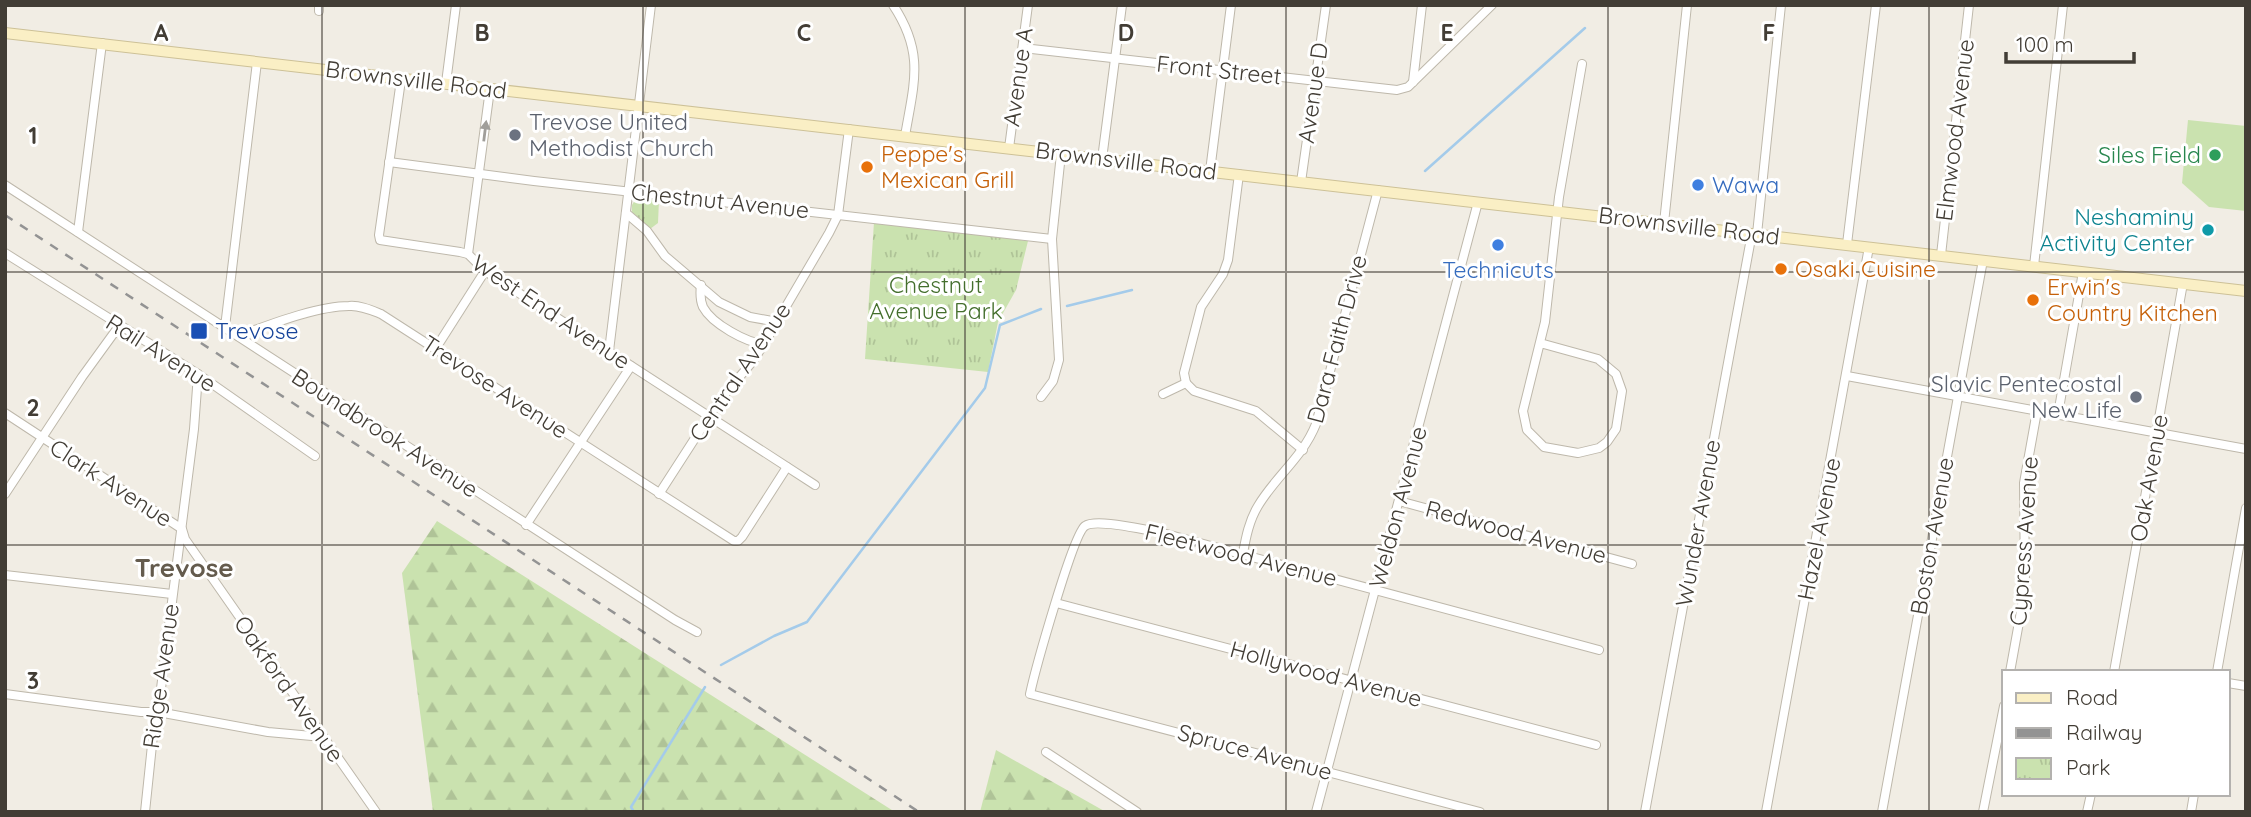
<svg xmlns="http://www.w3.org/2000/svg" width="2251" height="817" font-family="Quicksand,sans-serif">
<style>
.forest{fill:url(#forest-firs)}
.park{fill:url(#park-tufts)}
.pitch{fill:#cae2af}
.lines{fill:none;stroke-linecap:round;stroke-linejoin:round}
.stream{stroke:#a4cbea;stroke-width:2.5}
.street-casing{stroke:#beb8ab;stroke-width:10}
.secondary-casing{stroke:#cdc197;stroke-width:12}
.street{stroke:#fff;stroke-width:8}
.secondary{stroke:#faefc5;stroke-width:10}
.rail{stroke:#939393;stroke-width:2.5;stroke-dasharray:9 9;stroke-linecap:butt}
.oneway{fill:#a09e9a}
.grid{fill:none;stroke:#423d35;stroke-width:2;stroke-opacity:0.55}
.worship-dot{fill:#6b7280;stroke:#fff;stroke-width:2.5}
.leisure-dot{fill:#2e9e5b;stroke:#fff;stroke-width:2.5}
.food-dot{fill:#e8710a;stroke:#fff;stroke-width:2.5}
.shop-dot{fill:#3f7fe0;stroke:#fff;stroke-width:2.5}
.culture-dot{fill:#0f9aa8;stroke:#fff;stroke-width:2.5}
.transit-dot{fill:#1a4fb4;stroke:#fff;stroke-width:2.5}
.labels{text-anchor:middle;stroke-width:6;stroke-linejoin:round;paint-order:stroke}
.street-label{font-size:23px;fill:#423d35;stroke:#fff}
.worship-label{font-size:23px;fill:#5b616d;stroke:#fff;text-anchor:start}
.food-label{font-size:23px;fill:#c56008;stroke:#fff;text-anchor:start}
.leisure-label{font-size:23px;fill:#27864d;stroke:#fff;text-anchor:end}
.shop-label{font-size:23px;fill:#366cbe;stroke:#fff;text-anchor:start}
.culture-label{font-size:23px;fill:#0d838f;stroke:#fff;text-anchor:end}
.park-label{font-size:23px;fill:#446f2d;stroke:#fff}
.transit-label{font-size:23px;fill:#164399;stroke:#fff;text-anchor:start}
.quarter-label{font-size:26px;font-weight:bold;fill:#645b4d;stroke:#fff}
.grid-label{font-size:23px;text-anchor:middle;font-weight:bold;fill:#423d35;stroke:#fff;stroke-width:6;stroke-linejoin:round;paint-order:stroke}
</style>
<defs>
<pattern id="forest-firs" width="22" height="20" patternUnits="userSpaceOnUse" patternTransform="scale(1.75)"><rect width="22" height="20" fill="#cae2af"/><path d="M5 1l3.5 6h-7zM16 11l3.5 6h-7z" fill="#afc397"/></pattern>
<pattern id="park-tufts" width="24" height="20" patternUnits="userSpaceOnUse" patternTransform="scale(1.75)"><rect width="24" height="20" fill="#cae2af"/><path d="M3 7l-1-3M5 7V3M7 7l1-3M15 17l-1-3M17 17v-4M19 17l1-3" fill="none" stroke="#afc397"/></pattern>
</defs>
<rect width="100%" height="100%" fill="#f1ede4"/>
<g class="forest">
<polygon points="437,521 895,812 433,812 402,573"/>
<polygon points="996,750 1106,812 980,812"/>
</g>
<g class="park">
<polygon points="637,197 659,200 658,223 650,229 632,212 632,205"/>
<polygon points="874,222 1028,241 1016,290 998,322 988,372 865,359"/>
</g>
<polygon class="pitch" points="2188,120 2246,126 2246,211 2209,207 2182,183"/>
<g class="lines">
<g class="stream">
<polyline points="1425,171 1585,28"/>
<polyline points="1067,306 1132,290"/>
<polyline points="721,665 774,636 807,622 985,388 1000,325 1041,309"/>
<polyline points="634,812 631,807 705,687"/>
</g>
<g class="street-casing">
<g id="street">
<path d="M893 5C925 53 914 83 905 136"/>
<polyline points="319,11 319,5"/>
<polyline points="1023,48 1397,90 1408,87 1492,5"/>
<polyline points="401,80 379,235 380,240 460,252 468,254 485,271 815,485"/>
<polyline points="1413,82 1422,5"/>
<polyline points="446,83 456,5"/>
<polyline points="1009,148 1028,5"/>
<polyline points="1102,159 1122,5"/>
<polyline points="389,162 534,181 1052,239"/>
<polyline points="1210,171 1231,5"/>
<polyline points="1301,182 1326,5"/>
<path d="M5 185C228 331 451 477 675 620L697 632"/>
<polyline points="626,213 647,231 665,256 719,302 750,317 772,321 780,318"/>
<polyline points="1664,223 1687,5"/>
<polyline points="78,232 102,43"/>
<polyline points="1757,234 1781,5"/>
<polyline points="1847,244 1876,5"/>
<polyline points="5,253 198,374 315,456"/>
<polyline points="468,254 490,89"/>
<polyline points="1941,255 1969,5"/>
<polyline points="2034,266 2063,5"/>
<path d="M701 285C700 293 700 300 703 307 712 324 747 343 764 344"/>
<polyline points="225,327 257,62"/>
<path d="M238 336C269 325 317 306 349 306 360 305 371 310 381 314L734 541H738L742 537 787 467"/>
<polyline points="1540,343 1598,359 1616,374 1622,391 1616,429 1607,442 1599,448 1578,453 1544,447 1527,430 1523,411 1545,322 1559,197 1582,64"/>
<polyline points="436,348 485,271"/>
<polyline points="609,351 651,5"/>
<polyline points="1847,376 2246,449"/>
<polyline points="1186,383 1184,373 1201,307 1223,274 1228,260 1239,174"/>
<polyline points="1186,383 1194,391 1256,411 1303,450"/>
<polyline points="1163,394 1186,383"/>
<polyline points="1041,397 1053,381 1059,360 1052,239 1061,154"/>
<polyline points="5,413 182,529 185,539 376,812"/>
<polyline points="2058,414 2083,272"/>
<polyline points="5,494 82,377 119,326"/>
<polyline points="659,494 719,401 753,361 764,344 829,233 838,215 849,129"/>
<polyline points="1399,501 1632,564"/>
<polyline points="526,525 631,366"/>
<path d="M1243 553C1246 537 1249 521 1258 506 1275 477 1303 457 1316 424L1378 190"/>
<polyline points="5,575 172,594"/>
<polyline points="1056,603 1596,745"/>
<polyline points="2010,672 2025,589 2024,483 2037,411"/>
<polyline points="2114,672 2183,283"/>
<polyline points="2217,672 2246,508"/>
<polyline points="2228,683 2246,686"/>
<polyline points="5,694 141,712 158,712 268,732 323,737"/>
<polyline points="1046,752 1137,812"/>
<polyline points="145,812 154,726 158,712 194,429 198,374"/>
<polyline points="1316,812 1478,202"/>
<path d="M1480 812 1030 694C1035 671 1073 534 1085 526 1096 518 1144 530 1159 532L1599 650"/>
<polyline points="1645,812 1752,233"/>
<polyline points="1766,812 1869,247"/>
<polyline points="1882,812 1983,260"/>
<polyline points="1983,812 2004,706"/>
<polyline points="2087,812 2091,794"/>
<polyline points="2191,812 2194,794"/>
</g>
</g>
<g class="secondary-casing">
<polyline id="secondary" points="5,33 2246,291"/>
</g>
<use href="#street" class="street"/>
<use href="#secondary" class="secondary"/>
<polyline class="rail" points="5,215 919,812"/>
</g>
<defs><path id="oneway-solid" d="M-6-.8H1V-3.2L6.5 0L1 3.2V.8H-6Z" transform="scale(1.75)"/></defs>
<use class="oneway" href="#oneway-solid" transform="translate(485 131) rotate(-83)"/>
<path class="grid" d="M322 5V812M643 5V812M965 5V812M1286 5V812M1608 5V812M1929 5V812M5 272H2246M5 545H2246"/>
<g class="worship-dot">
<circle cx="515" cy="135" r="7"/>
<circle cx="2136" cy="397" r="7"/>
</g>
<circle class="leisure-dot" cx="2215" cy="155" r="7"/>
<g class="food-dot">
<circle cx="867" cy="167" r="7"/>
<circle cx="1781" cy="269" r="7"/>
<circle cx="2033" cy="300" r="7"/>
</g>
<g class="shop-dot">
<circle cx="1698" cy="185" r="7"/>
<circle cx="1498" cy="245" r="7"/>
</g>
<circle class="culture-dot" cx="2208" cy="230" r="7"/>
<rect class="transit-dot" x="190" y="322" width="18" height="18" rx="3.5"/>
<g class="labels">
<g class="street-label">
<text transform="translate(1219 70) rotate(6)" y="8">Front Street</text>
<text transform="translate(1018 77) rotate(-82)" y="8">Avenue A</text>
<text transform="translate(416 80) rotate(7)" y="8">Brownsville Road</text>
<text transform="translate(1313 93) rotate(-82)" y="8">Avenue D</text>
<text transform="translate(1955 130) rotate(-83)" y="8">Elmwood Avenue</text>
<text transform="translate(1126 161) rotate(7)" y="8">Brownsville Road</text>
<text transform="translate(720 201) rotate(6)" y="8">Chestnut Avenue</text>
<text transform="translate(1689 226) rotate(7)" y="8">Brownsville Road</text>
<text transform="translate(551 312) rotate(34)" y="8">West End Avenue</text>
<text transform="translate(1337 339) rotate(-75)" y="8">Dara Faith Drive</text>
<text transform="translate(161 353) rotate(32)" y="8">Rail Avenue</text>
<text transform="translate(740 372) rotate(-56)" y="8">Central Avenue</text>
<text transform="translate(495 387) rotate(33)" y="8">Trevose Avenue</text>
<text transform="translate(385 433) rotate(33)" y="8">Boundbrook Avenue</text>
<text transform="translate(2149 478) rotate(-80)" y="8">Oak Avenue</text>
<text transform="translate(111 483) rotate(33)" y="8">Clark Avenue</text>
<text transform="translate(1398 507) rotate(-75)" y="8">Weldon Avenue</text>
<text transform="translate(1698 523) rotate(-80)" y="8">Wunder Avenue</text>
<text transform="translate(1819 529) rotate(-79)" y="8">Hazel Avenue</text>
<text transform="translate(1516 532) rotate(15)" y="8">Redwood Avenue</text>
<text transform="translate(1932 536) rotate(-80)" y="8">Boston Avenue</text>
<text transform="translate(2024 541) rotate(-86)" y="8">Cypress Avenue</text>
<text transform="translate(1241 555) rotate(14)" y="8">Fleetwood Avenue</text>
<text transform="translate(1326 674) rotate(15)" y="8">Hollywood Avenue</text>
<text transform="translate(161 676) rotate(-82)" y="8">Ridge Avenue</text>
<text transform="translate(289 689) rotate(55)" y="8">Oakford Avenue</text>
<text transform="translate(1255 752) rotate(15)" y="8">Spruce Avenue</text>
</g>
<g class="worship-label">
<text x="529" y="130">Trevose United<tspan x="529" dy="26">Methodist Church</tspan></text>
<text x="2122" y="392" text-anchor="end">Slavic Pentecostal<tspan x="2122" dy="26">New Life</tspan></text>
</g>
<g class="food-label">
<text x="881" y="162">Peppe's<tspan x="881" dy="26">Mexican Grill</tspan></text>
<text x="1795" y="277">Osaki Cuisine</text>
<text x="2047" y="295">Erwin's<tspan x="2047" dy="26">Country Kitchen</tspan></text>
</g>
<g class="leisure-label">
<text x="2201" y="163">Siles Field</text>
</g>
<g class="shop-label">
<text x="1712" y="193">Wawa</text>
<text x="1498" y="278" text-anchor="middle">Technicuts</text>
</g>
<g class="culture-label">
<text x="2194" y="225">Neshaminy<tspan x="2194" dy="26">Activity Center</tspan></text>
</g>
<g class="park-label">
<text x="936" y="293">Chestnut<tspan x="936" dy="26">Avenue Park</tspan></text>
</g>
<g class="transit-label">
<text x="215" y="339">Trevose</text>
</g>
<g class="quarter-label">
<text x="184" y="577">Trevose</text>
</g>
</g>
<g class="grid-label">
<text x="161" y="41">A</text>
<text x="482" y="41">B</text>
<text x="804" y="41">C</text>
<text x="1126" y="41">D</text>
<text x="1447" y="41">E</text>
<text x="1769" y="41">F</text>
<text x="33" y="144">1</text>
<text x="33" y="416">2</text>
<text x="33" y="689">3</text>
</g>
<rect width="2251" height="817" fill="none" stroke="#423d35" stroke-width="14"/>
<rect x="2002" y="670" width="228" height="126" fill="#ffffff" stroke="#b3b1ae" stroke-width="2"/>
<rect x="2016" y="693" width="35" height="10" fill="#faefc5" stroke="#b3b1ae" stroke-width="2"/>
<text x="2066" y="705" font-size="21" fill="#423d35">Road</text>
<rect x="2016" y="728" width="35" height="10" fill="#939393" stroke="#b3b1ae" stroke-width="2"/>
<text x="2066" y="740" font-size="21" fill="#423d35">Railway</text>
<rect x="2016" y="758" width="35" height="21" fill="url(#park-tufts)" stroke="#b3b1ae" stroke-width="2"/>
<text x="2066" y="775" font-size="21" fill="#423d35">Park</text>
<path d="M2006 52v10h128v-10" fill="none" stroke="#423d35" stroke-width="3.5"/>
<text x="2016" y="52" font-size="21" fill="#423d35" stroke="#ffffff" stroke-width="5" paint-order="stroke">100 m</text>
</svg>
